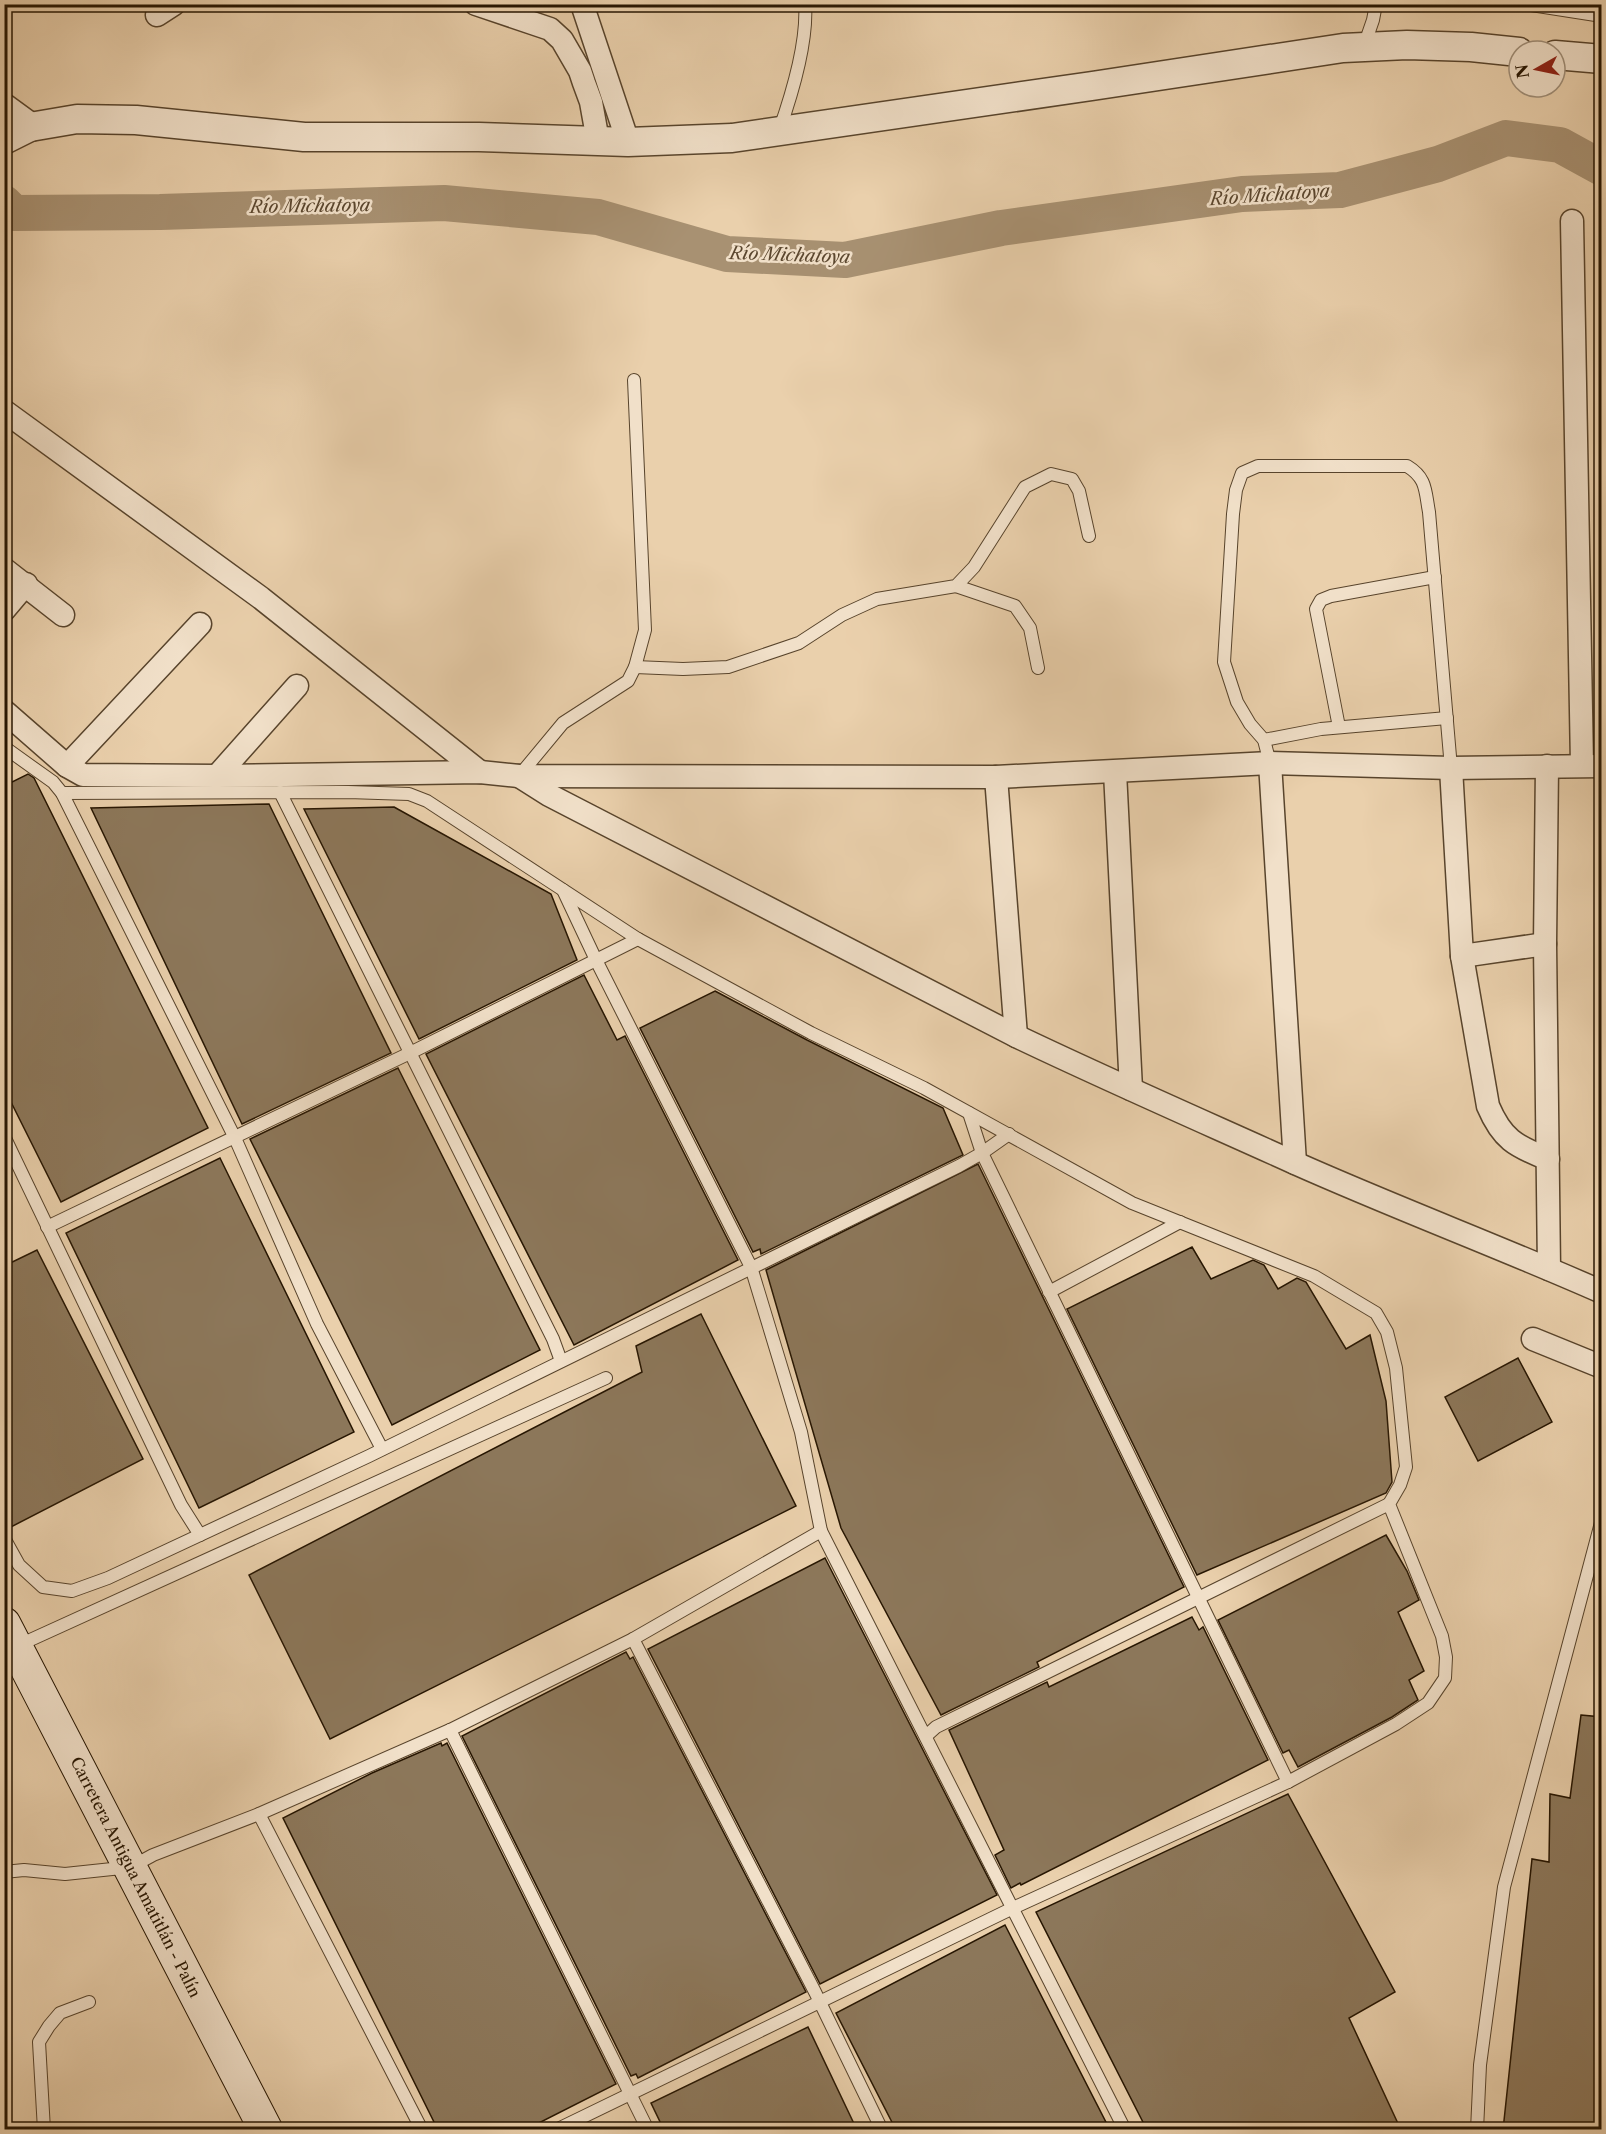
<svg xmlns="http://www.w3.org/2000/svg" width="1606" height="2134" font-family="'Libre Caslon Text',serif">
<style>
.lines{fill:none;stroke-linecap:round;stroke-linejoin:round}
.river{stroke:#a89172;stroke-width:36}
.building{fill:#8c775a;stroke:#271602;stroke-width:1.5}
.service-casing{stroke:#58442c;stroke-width:14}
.minor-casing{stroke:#58442c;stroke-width:25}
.tertiary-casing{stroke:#58442c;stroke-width:31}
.secondary-casing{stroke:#271602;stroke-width:35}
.service{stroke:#f1e0c9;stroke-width:12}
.minor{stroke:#f1e0c9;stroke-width:22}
.tertiary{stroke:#f1e0c9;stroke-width:28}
.secondary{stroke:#f1e0c9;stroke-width:33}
.labels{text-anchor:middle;stroke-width:5;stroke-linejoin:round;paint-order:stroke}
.street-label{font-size:16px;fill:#271602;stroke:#f1e0c9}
.water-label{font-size:18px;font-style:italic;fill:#5b472f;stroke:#f1e0c9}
</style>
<rect width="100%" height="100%" fill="#ead0ac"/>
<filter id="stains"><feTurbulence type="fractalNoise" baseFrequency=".00333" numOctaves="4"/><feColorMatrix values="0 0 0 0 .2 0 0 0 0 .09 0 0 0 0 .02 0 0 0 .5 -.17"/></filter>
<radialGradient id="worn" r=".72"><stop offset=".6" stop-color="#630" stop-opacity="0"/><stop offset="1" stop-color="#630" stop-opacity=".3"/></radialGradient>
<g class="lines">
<polyline class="river" points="4,203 14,213 160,212 444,203 598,217 727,254 845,260 1001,228 1242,194 1340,190 1438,164 1506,138 1560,145 1602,168"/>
</g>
<g class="building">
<polygon points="28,774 34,778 208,1128 61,1202 4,1088 4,786"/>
<polygon points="269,804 391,1053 242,1124 91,808"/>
<polygon points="394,807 551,894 577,960 419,1039 304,809"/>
<polygon points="584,975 617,1040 625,1036 738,1260 574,1345 426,1054"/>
<polygon points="715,991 807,1040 943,1108 963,1155 761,1254 760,1249 753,1252 640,1028"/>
<polygon points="398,1068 540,1350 392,1425 250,1139"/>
<polygon points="220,1158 354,1432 199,1508 66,1233"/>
<polygon points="978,1164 1184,1587 1037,1662 1039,1667 941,1715 841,1528 766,1270"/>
<polygon points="1192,1247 1211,1279 1253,1260 1264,1265 1278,1289 1297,1278 1306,1282 1346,1349 1370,1335 1386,1401 1392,1482 1386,1493 1197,1575 1067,1309"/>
<polygon points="37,1250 143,1459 5,1530 4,1266"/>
<polygon points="701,1314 796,1506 330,1739 249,1575 642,1372 636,1346"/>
<polygon points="1518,1358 1552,1422 1478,1461 1445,1397"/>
<polygon points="1386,1535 1407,1571 1419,1600 1398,1612 1424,1671 1409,1680 1418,1700 1392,1717 1298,1767 1289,1750 1283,1753 1218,1620"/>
<polygon points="825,1558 997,1895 820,1984 648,1649"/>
<polygon points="1192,1617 1199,1630 1203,1627 1268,1760 1021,1885 1020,1883 1011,1888 995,1855 1004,1850 949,1730 1047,1682 1049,1687"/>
<polygon points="626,1652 630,1659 633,1657 806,1992 638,2078 636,2074 631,2076 462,1736"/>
<polygon points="1581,1715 1602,1717 1602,2130 1503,2130 1532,1859 1549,1862 1550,1794 1570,1798"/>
<polygon points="441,1743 442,1746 447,1743 616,2084 525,2130 438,2130 283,1818 372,1773"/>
<polygon points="1288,1794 1395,1992 1349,2018 1401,2130 1147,2130 1036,1912"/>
<polygon points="1005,1925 1110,2130 896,2130 836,2013"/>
<polygon points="808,2027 857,2130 664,2130 651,2103"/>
</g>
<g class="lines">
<g class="service-casing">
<g id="service">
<polyline points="1524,4 1602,16"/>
<polyline points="1364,46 1373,20 1376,4"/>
<path d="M779 131C792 94 808 43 805 4"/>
<polyline points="956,586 1015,606 1030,628 1038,668"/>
<polyline points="635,667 683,669 728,667 799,643 842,615 877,599 956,586 974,567 1025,487 1051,474 1072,479 1079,491 1089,536"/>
<polyline points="1339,727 1316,609 1321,600 1331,596 1435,577"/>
<polyline points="1264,740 1321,729 1447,718"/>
<polyline points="4,747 53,782 62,793 235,1138 317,1324 382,1449"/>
<path d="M1270 763 1264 740 1250 724 1237 702 1224 662 1233 514 1236 490 1242 473 1258 466H1407C1427 478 1425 491 1429 512L1451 768"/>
<polyline points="519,776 563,723 628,681 635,667 645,630 634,380"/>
<polyline points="280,792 553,1339 561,1361"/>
<polyline points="62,793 348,792 409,794 427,801 638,939 811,1033 924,1088 1132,1203 1314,1276 1376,1313 1387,1332 1396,1368 1406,1467 1400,1485 1389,1504 1442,1636 1446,1657 1445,1678 1428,1703 1396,1724 1288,1782 1013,1908 556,2130"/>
<polyline points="563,890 596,960 751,1267 801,1432 821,1531"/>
<polyline points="969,1113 982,1153 1288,1782"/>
<polyline points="4,1136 181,1505 200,1535"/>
<polyline points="47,1227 410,1053 638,939"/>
<polyline points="1049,1292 1180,1222"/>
<polyline points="4,1538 19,1565 43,1587 72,1591 108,1578 369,1456 959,1166 982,1153 1009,1134"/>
<polyline points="633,1639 815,1992 882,2130"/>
<polyline points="17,1646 606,1378"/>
<polyline points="450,1730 648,2130"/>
<polyline points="926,1736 936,1727 1389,1504"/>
<polyline points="259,1814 422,2130"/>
<polyline points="4,1872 24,1870 65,1874 131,1867 153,1855 259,1814 450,1730 633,1639 821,1531 1125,2130"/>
<polyline points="44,2130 39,2042 49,2026 60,2013 89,2002"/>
<polyline points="1477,2130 1480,2065 1504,1887 1602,1519"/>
</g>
</g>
<g class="minor-casing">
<g id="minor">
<polyline points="476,4 550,29 562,40 580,71 584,83 591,102 598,141"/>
<polyline points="582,4 628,142"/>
<polyline points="157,15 174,4"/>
<polyline points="1572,221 1582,765"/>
<polyline points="4,411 261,598 480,772"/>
<polyline points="4,569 63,615"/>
<polyline points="4,610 26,584"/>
<polyline points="4,711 67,766 83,775 217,776 480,772 519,776 996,777 1270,763 1451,768 1602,766"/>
<polyline points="1270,763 1295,1163"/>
<polyline points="67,766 200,624"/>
<polyline points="1547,766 1545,944 1549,1269"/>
<path d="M1451 768 1462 956 1488 1106C1502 1139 1515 1146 1548 1159"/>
<polyline points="1115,772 1131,1089"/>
<polyline points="217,776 297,686"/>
<path d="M519 776 549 795 1016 1036C1108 1080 1202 1121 1295 1163 1396 1208 1500 1247 1602 1292"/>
<polyline points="996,777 1016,1036"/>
<polyline points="1462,956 1545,944"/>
<polyline points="1533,1339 1602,1367"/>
</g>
</g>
<g class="tertiary-casing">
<g id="tertiary">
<polyline points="1555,55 1602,59"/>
<polyline points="4,108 30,127"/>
<polyline points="4,140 30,127 77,119 136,120 304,137 479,137 628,142 732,138 1092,86 1343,48 1407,45 1471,47 1519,52"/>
</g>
</g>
<g class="secondary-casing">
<polyline id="secondary" points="4,1624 266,2130"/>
</g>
<use href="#service" class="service"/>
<use href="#minor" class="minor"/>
<use href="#tertiary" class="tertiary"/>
<use href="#secondary" class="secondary"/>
</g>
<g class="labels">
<g class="street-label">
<text transform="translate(136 1877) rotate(63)" y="6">Carretera Antigua Amatitlán - Palín</text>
</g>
<g class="water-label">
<text transform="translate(1270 195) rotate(-4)" y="6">Río Michatoya</text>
<text transform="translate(310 206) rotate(-1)" y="6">Río Michatoya</text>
<text transform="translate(790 255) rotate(2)" y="6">Río Michatoya</text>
</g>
</g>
<rect width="1606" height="2134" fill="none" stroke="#ead0ac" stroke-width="24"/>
<rect x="6" y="6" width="1594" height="2122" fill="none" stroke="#271602" stroke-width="3"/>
<rect x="12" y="12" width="1582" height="2110" fill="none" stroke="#271602" stroke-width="1.5"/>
<g transform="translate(1537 69) rotate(261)"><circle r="28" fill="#f1e0c9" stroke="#a08f79" stroke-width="1.5"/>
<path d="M0-4.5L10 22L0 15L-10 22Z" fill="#8f2418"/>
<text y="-9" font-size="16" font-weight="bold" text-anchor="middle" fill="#271602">N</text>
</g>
<rect width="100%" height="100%" filter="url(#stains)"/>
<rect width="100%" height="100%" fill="url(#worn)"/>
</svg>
